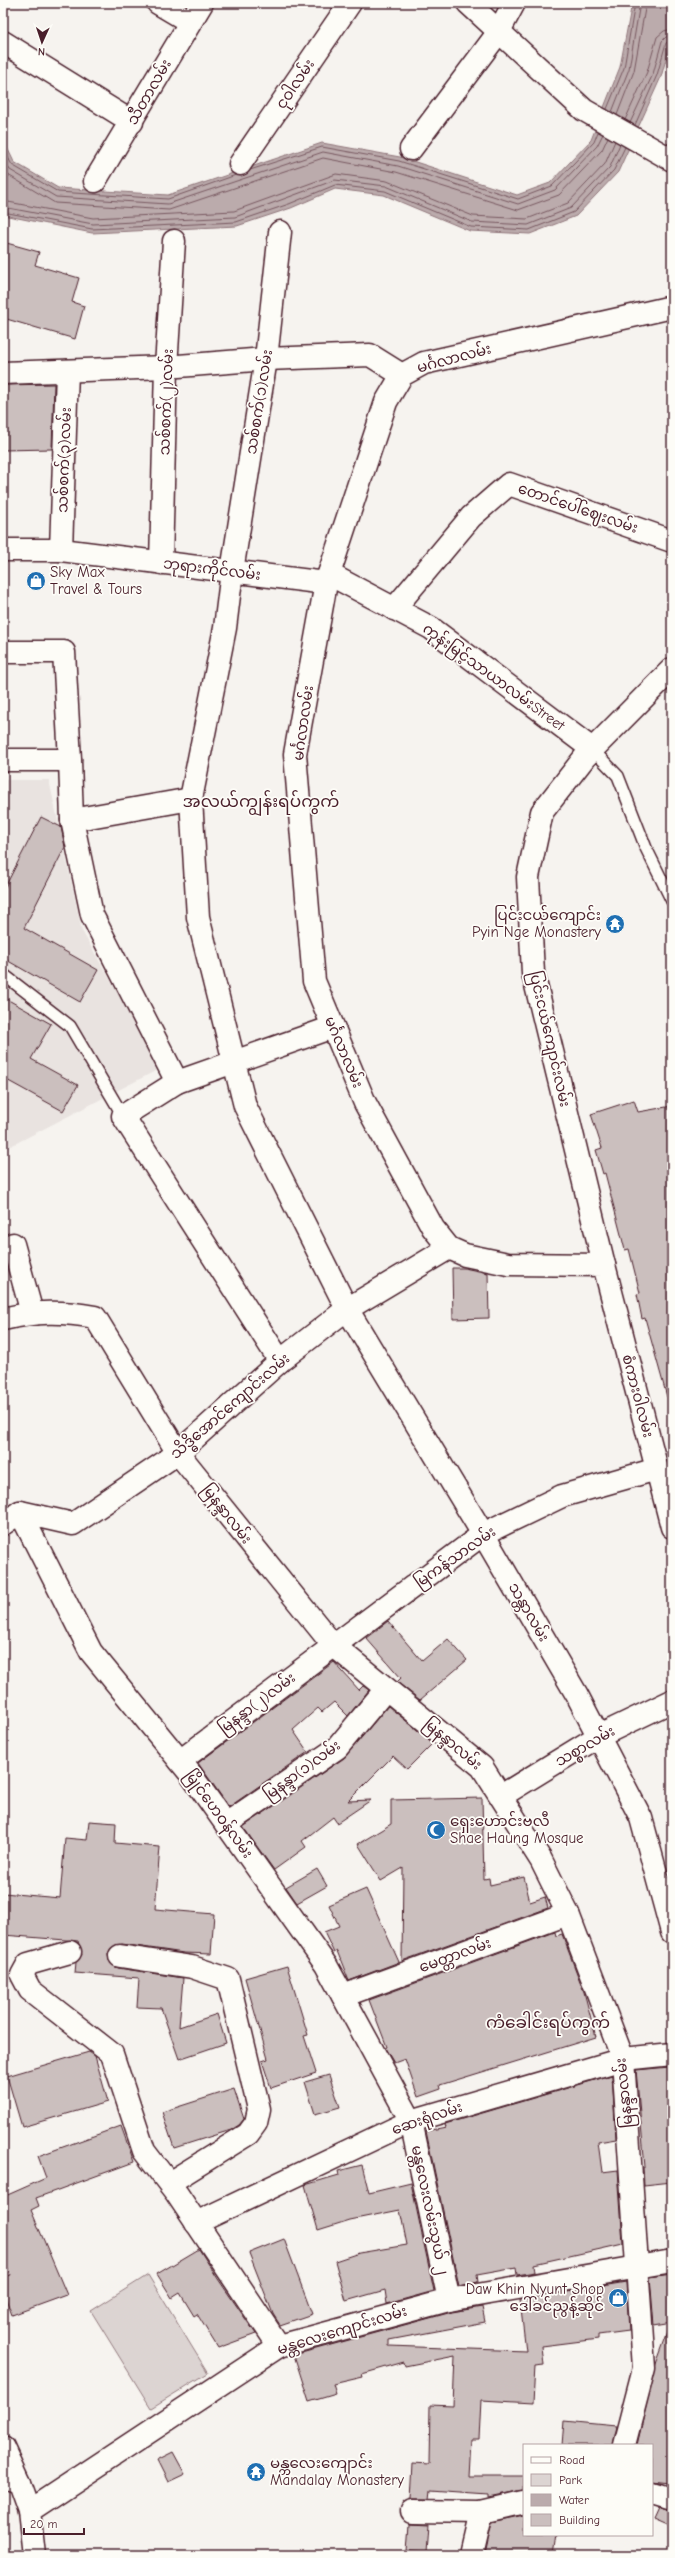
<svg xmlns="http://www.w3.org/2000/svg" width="675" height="2558" font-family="'Comic Neue','Noto Sans Myanmar',sans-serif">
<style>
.built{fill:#e9e3e0}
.green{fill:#dcd4d2;stroke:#937a7e}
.water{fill:#bbabac;stroke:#8e7378}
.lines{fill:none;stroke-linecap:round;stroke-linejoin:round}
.shore{stroke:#77575f;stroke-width:1}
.building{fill:#cbbfbe;stroke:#4a1f2b}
.lane-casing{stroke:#4a1f2b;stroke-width:14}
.street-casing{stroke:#4a1f2b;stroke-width:25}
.secondary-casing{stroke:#4a1f2b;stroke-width:25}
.lane{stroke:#fdfcf7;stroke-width:11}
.street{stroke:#fdfcf7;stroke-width:22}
.secondary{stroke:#fdfcf7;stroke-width:22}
.labels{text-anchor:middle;stroke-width:3.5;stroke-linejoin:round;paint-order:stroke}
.street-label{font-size:15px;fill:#4a1f2b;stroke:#fdfcf7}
.poi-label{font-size:15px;fill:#4a1f2b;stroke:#fdfcf7;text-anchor:start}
.quarter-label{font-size:17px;fill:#4a1f2b;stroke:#fdfcf7}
</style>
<rect width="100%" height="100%" fill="#f6f3ef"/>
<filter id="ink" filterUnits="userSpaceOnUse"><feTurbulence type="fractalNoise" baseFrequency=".025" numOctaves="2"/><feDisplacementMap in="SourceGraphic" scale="8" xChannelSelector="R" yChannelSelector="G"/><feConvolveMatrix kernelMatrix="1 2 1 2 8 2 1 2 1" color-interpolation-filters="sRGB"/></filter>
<g filter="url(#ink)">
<polygon class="built" points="3,780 49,780 82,931 161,1068 3,1150"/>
<polygon class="green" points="148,2275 208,2373 151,2408 91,2311"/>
<polygon class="water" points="632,3 672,3 672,38 661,77 618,172 576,216 530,234 470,231 384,195 335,189 291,208 237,226 92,233 3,215 3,139 14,162 58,188 168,195 322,143 400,157 517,195 550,183 591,140 620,67"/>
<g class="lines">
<g class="shore">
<polyline points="607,109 624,68 635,3"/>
<polyline points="612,112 629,69 640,3"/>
<polyline points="617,115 634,71 646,3"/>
<polyline points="625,120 647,72 657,37 664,31 672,29"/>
<polyline points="630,123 653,74 662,41 666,37 672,35"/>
<polyline points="635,125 657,75 666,43 672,40"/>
<polyline points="3,148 12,165 58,192 168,199 236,175"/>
<polyline points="3,159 10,170 56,197 168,204 323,152 398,166 518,204 555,190 597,146 603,134"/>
<polyline points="250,170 322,147 399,161 518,199 552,186 594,142 598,132"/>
<polyline points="3,172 55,203 169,210 323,158 396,172 518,210 559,195 602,150 608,137"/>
<polyline points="3,201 93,218 234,211 336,174 387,181 473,216 527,219 568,203 605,164 615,141"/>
<polyline points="3,207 93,224 235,217 335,180 386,186 472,222 528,225 571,208 610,167 620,144"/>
<polyline points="3,212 92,229 236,222 289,204 335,185 385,191 471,227 529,230 574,212 614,170 625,147"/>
</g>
</g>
<g class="building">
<polygon points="3,242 39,252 35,265 79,278 72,302 84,306 75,339 3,318"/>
<polygon points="54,384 52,449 3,450 3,385"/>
<polygon points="41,817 61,827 65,847 24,928 98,970 80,1002 3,958 3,891"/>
<polygon points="3,997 51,1024 31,1059 78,1085 63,1111 3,1078"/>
<polygon points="634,1100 638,1112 672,1106 672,1396 667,1397 645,1318 642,1319 637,1294 640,1293 629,1249 625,1250 605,1173 603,1174 596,1150 602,1148 591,1114"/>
<polygon points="452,1268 464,1268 488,1273 489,1318 453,1319"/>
<polygon points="388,1621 422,1661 448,1639 467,1660 420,1700 397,1682 401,1678 366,1638"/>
<polygon points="334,1662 359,1690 363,1686 369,1690 348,1716 334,1702 322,1712 318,1708 293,1730 308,1752 229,1807 198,1763"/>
<polygon points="388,1706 433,1743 407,1769 393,1756 348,1801 371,1800 337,1823 333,1817 302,1841 306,1847 274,1870 243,1827 344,1758"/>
<polygon points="482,1798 484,1879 489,1878 490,1885 524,1877 530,1902 545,1897 548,1908 402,1961 403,1868 381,1881 358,1844 391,1824 391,1800"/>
<polygon points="89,1821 116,1823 115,1843 160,1847 155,1909 214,1914 211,1954 184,1953 122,1944 111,1948 108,1954 109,1961 118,1968 183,1978 179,2027 217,2014 226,2043 179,2059 161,2008 137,2007 139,1978 75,1973 76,1962 82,1955 78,1941 3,1935 3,1893 60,1898 65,1838 87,1840"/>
<polygon points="317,1869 327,1886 297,1903 286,1887"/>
<polygon points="366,1889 399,1962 349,1981 337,1951 334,1953 324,1932 339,1926 329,1905"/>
<polygon points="555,1932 556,1936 562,1934 584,1992 596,2037 440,2085 441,2089 418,2097 405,2059 394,2063 385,2048 387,2047 369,2000"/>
<polygon points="287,1966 308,2035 304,2036 316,2073 271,2088 262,2061 268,2059 245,1978"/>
<polygon points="89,2052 95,2056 108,2102 22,2127 7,2076"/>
<polygon points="670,2067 672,2182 644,2185 643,2167 645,2167 636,2070"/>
<polygon points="329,2075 340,2107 315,2114 305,2082"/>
<polygon points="612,2075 616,2139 598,2142 602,2172 618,2170 623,2244 534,2264 535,2272 517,2275 516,2268 477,2275 478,2282 459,2286 426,2131 446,2127 445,2124"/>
<polygon points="234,2089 244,2119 239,2125 231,2130 174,2148 162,2112"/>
<polygon points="121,2126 134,2162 36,2198 39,2206 31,2210 67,2295 12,2315 3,2291 3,2277 10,2275 3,2256 3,2197 46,2178 38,2156"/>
<polygon points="362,2165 369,2193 411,2183 434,2291 387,2304 385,2290 346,2301 335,2261 359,2253 407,2245 400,2210 350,2220 318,2230 305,2185 339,2175 338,2171"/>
<polygon points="284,2239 312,2314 280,2325 273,2314 249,2253"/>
<polygon points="199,2249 218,2279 256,2334 218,2348 197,2314 194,2316 180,2293 172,2298 157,2274"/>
<polygon points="672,2274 672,2322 654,2325 650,2277"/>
<polygon points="626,2282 629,2331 598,2335 598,2339 542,2346 544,2365 535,2366 533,2403 481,2400 479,2439 470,2439 468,2476 524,2476 524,2490 489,2497 489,2494 431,2490 430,2499 411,2499 413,2463 429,2464 430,2405 453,2406 455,2356 405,2366 404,2362 362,2374 363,2377 333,2384 336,2394 309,2402 294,2355 452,2312 482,2307 485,2322 389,2340 389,2346 526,2351 520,2300"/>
<polygon points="670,2326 672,2326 672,2487 669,2486 670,2484 652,2482 652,2445 637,2445 656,2364"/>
<polygon points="564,2421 616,2426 612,2445 562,2445"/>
<polygon points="173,2452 185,2474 168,2482 157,2460"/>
<polygon points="659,2509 672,2512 672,2528 654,2520"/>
<polygon points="524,2515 524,2535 556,2535 553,2555 484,2555 491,2522"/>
<polygon points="409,2523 428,2524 426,2552 407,2550"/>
</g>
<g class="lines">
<g class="lane-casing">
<g id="lane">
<polyline points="592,749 618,776 646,848 672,901"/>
<polyline points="3,974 70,1026 123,1116"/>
</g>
</g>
<g class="street-casing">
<g id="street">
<polyline points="158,3 190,22"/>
<polyline points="468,3 584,110 672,160"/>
<polyline points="3,42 132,122"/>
<polyline points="411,149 498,33 514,3"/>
<polyline points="240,164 350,3"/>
<polyline points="95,181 202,3"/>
<polyline points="280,232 266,359 232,571 225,628 191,799 198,917 245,1106 347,1309 483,1534 577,1695 641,1818 672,1932"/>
<polyline points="3,373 166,367 266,359 370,355 402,375"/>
<polyline points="61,550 67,371"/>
<polyline points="161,563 166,367 174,241"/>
<polyline points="329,574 431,628 592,749"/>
<polyline points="394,609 471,517 509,484 672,541"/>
<polyline points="3,652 64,652 70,760"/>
<polyline points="3,760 70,760 72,820 92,915 177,1082"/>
<polyline points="72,820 191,799"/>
<polyline points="13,1244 32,1313"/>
<polyline points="604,1265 533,973 528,877 542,812 585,757 672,669"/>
<path d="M3 1319C37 1311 61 1311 95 1317L178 1453 333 1645 482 1767 541 1860 568 1914 623 2059 644 2368 624 2445"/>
<polyline points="280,1361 123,1116 177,1082 333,1027"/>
<polyline points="20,1512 91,1652 189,1772 326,1965 411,2121 449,2300"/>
<polyline points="3,1524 20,1512 73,1524 178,1453 280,1361 347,1309 449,1248"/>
<polyline points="180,1761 483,1534 562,1496 657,1469"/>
<polyline points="501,1796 599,1736 672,1701"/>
<polyline points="226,1824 337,1748 386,1689"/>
<polyline points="70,1952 28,1964 22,1975 30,1990 112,2054 144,2151 177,2194 279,2346"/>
<polyline points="120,1956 192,1967 228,1979 259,2109 256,2123 248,2134 169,2183"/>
<polyline points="343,1996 568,1914"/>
<polyline points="196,2223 411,2121 623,2059 672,2054"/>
<polyline points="652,2494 672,2500"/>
<polyline points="412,2511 481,2512 524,2502"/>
<polyline points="471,2555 481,2512"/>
</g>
</g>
<g class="secondary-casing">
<g id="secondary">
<polyline points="672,307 424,363 402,375 386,402 326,583 295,754 314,981 365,1103 433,1228 449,1248 465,1255 508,1264 604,1265 672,1527"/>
<polyline points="3,550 61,550 326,583"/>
<polyline points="3,2448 19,2483"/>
<polyline points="3,2476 19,2483 29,2511"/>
<polyline points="34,2555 29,2511 279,2346 449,2300 672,2261"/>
</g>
</g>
<use href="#lane" class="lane"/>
<use href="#street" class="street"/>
<use href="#secondary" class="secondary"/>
</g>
</g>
<defs>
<g id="shop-disc" transform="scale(1)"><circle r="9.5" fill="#1f6fb2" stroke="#fdfcf7"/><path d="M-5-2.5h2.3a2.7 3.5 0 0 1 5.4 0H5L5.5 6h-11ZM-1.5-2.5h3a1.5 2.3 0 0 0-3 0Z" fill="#fff"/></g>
<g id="temple-disc" transform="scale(1)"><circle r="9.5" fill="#1f6fb2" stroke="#fdfcf7"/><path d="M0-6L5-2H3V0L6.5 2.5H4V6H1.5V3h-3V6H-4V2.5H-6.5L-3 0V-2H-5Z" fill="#fff"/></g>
<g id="mosque-disc" transform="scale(1)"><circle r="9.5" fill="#1f6fb2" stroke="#fdfcf7"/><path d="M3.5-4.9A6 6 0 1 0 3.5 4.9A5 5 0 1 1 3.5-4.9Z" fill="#fff"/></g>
</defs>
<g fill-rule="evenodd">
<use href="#shop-disc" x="36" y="581"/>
<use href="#temple-disc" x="615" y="924"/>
<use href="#mosque-disc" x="436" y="1830"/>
<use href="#shop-disc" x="618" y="2298"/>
<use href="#temple-disc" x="256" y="2472"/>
</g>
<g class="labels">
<g class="street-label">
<text transform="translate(295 84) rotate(-56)" y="5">ငုဝါလမ်း</text>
<text transform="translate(149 92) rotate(-60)" y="5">သီတာလမ်း</text>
<text transform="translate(454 358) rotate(-15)" y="5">မင်္ဂလာလမ်း</text>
<text transform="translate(166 402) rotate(-88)" y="5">သစ်စက်(၂)လမ်း</text>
<text transform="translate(259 402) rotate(-81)" y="5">သစ်စက်(၁)လမ်း</text>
<text transform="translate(64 460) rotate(-88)" y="5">သစ်စက်(၃)လမ်း</text>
<text transform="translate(578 508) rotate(19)" y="5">တောင်ပေါ်ဈေးလမ်း</text>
<text transform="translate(212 569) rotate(7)" y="5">ဘုရားကိုင်လမ်း</text>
<text transform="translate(494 677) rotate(36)" y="5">ကုန်းမြင့်သာယာလမ်းStreet</text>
<text transform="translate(303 723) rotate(-82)" y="5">မင်္ဂလာလမ်း</text>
<text transform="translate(550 1039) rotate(77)" y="5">ပြင်းငယ်ကျောင်းလမ်း</text>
<text transform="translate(344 1052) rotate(67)" y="5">မင်္ဂလာလမ်း</text>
<text transform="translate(638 1396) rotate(75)" y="5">စံကားဝါလမ်း</text>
<text transform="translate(230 1406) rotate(-41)" y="5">သိဒ္ဓိအောင်ကျောင်းလမ်း</text>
<text transform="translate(227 1514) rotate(52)" y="5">မြနန္ဒာလမ်း</text>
<text transform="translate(455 1557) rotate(-35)" y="5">မြကန်သာလမ်း</text>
<text transform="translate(529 1612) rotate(60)" y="5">သန္တာလမ်း</text>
<text transform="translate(257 1703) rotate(-37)" y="5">မြနန္ဒာ(၂)လမ်း</text>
<text transform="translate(453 1744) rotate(40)" y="5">မြနန္ဒာလမ်း</text>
<text transform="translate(585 1746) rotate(-30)" y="5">သစ္စာလမ်း</text>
<text transform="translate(302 1770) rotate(-36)" y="5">မြနန္ဒာ(၁)လမ်း</text>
<text transform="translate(219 1814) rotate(54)" y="5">မြိုင်ဟေဝန်လမ်း</text>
<text transform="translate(455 1955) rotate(-20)" y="5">မေတ္တာလမ်း</text>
<text transform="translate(624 2093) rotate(-96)" y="5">မြနန္ဒာလမ်း</text>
<text transform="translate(427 2118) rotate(-19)" y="5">ဆေးရုံလမ်း</text>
<text transform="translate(430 2210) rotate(78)" y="5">မန္တလေးလမ်းသွယ် ၂</text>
<text transform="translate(342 2330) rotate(-17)" y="5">မန္တလေးကျောင်းလမ်း</text>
</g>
<g class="poi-label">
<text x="50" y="577">Sky Max<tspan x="50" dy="17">Travel &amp; Tours</tspan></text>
<text x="601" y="920" text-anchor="end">ပြင်းငယ်ကျောင်း<tspan x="601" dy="17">Pyin Nge Monastery</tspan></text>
<text x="450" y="1826">ရှေးဟောင်းဗလီ<tspan x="450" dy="17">Shae Haung Mosque</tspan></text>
<text x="604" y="2294" text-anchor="end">Daw Khin Nyunt Shop<tspan x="604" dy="17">ဒေါ်ခင်ညွန့်ဆိုင်</tspan></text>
<text x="270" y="2468">မန္တလေးကျောင်း<tspan x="270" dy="17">Mandalay Monastery</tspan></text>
</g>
<g class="quarter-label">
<text x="261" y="807">အလယ်ကျွန်းရပ်ကွက်</text>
<text x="548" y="2028">ကံခေါင်းရပ်ကွက်</text>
</g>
</g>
<rect width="675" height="2558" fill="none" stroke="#fdfcf7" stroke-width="16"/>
<rect x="8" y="8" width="659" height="2542" fill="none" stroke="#4a1f2b" stroke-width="1.5" filter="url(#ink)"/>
<rect x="523" y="2444" width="130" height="92" fill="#fdfcf7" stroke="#b5a4a5"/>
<rect x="531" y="2457" width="20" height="6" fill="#fdfcf7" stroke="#b5a4a5"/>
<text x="559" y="2464" font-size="12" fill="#4a1f2b">Road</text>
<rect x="531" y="2474" width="20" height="12" fill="#dcd4d2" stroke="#b5a4a5"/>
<text x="559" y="2484" font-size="12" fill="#4a1f2b">Park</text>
<rect x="531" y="2494" width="20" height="12" fill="#bbabac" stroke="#b5a4a5"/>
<text x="559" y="2504" font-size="12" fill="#4a1f2b">Water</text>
<rect x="531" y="2514" width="20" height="12" fill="#cbbfbe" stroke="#b5a4a5"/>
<text x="559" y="2524" font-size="12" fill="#4a1f2b">Building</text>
<g transform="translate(42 42) rotate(183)" stroke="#fdfcf7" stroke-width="3" paint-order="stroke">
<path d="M0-3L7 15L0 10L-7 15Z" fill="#4a1f2b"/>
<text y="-6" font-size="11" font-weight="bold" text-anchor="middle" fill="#4a1f2b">N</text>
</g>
<path d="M24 2528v6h60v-6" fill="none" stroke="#4a1f2b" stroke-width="2"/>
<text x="30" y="2528" font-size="12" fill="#4a1f2b" stroke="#fdfcf7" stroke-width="3" paint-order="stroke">20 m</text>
</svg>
